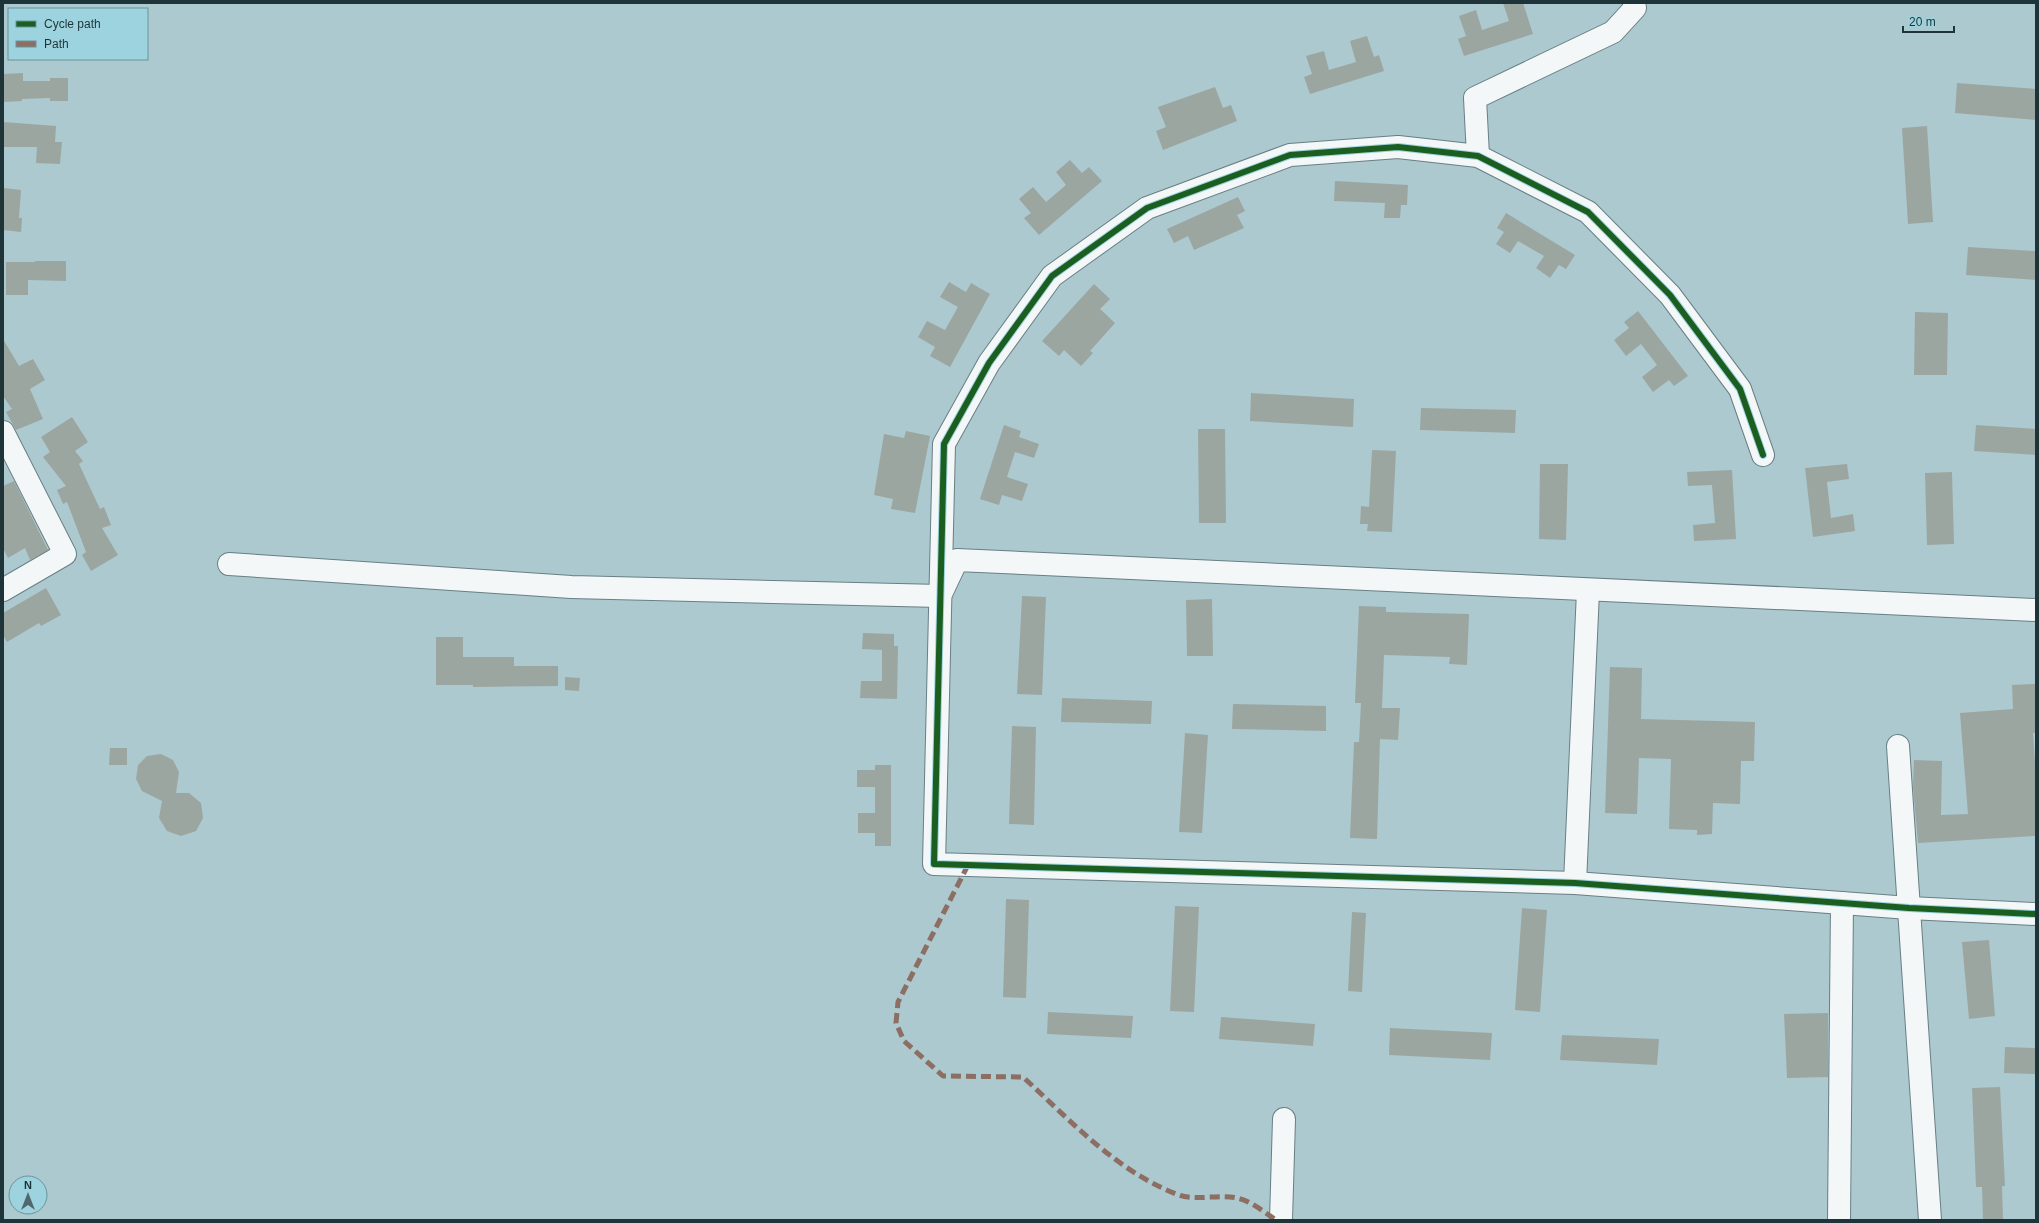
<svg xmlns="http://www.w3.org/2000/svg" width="2039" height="1223" font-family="Arial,sans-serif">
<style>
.building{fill:#9ca6a1}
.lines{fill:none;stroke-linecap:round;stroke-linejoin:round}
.minor-casing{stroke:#687f84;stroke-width:24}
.minor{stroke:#f3f7f8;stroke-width:22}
.quiet{stroke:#8d6e63;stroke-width:5;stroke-dasharray:10 5;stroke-linecap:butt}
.cycleway-casing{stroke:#9dd3de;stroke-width:8}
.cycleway{stroke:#1b5e20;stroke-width:6}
</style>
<rect width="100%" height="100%" fill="#acc9cf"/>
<g class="building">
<polygon points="1503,3 1523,3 1533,34 1464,56 1458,39 1466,36 1459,16 1476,10 1482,30 1509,21"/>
<polygon points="1367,36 1374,57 1379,55 1384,71 1310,94 1304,77 1312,74 1306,56 1324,51 1329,70 1356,62 1350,41"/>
<polygon points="23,73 23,81 50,81 50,78 68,78 68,101 50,101 50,98 22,99 22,101 3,102 3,74"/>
<polygon points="1957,83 2036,89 2036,120 1955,113"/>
<polygon points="1215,87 1223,108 1231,105 1237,121 1163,150 1156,131 1166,127 1158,107"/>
<polygon points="3,122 56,126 55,142 62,142 60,164 36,163 37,147 3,147"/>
<polygon points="1927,126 1933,222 1908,224 1902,128"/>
<polygon points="1070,160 1082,173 1089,167 1102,181 1039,235 1024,218 1031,213 1019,199 1033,187 1046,202 1066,185 1056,172"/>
<polygon points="1335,181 1408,185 1407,205 1401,205 1400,218 1384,218 1385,203 1334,201"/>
<polygon points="4,188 21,190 19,218 22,218 21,232 3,230"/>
<polygon points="1238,197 1245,211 1237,215 1244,228 1194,250 1188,236 1174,243 1167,229"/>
<polygon points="1506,213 1575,255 1566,269 1559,265 1550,278 1536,268 1544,256 1518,241 1510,253 1496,244 1504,232 1497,228"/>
<polygon points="1968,247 2036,251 2036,280 1966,275"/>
<polygon points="35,261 66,261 66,281 28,280 28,295 6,295 6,262 35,262"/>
<polygon points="949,282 966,292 971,283 990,294 950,367 930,356 935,347 918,337 927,321 945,330 958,307 940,297"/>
<polygon points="1094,284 1110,299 1100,309 1115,323 1090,351 1093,353 1081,366 1064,350 1059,356 1042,341"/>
<polygon points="1638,311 1688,376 1674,386 1669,380 1653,392 1642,377 1657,365 1641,344 1626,356 1614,340 1629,328 1624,322"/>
<polygon points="1915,312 1948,313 1947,375 1914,375"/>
<polygon points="3,339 19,366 33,359 45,380 30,389 43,419 16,430 6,412 12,409 3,396"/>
<polygon points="1251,393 1354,399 1353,427 1250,421"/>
<polygon points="1421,408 1516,410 1515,433 1420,430"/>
<polygon points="72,417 88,442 75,451 83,461 79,464 100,509 104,507 111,525 102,528 118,555 91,571 82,555 86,552 67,502 63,504 57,490 66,486 43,457 50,452 41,437"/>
<polygon points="1004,425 1021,431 1019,437 1039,444 1034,458 1015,452 1007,477 1028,484 1022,501 1002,495 999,505 980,499"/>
<polygon points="1976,425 2036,429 2036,455 1974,451"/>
<polygon points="1198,429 1225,429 1226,523 1199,523"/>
<polygon points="906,431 930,436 915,513 891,509 893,499 874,495 884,434 904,438"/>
<polygon points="1372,450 1396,451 1392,532 1367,531 1368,524 1360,524 1361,506 1369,507"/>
<polygon points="1540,464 1568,464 1566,540 1539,539"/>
<polygon points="1847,464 1849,479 1827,482 1831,518 1853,514 1855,531 1813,537 1805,468"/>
<polygon points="1732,470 1736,539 1694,541 1693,525 1715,523 1712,485 1688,486 1687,472"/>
<polygon points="1952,472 1954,544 1927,545 1925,473"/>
<polygon points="14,481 48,550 30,560 25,548 8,558 3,548 3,486"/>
<polygon points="46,588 61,615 41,626 39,623 7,642 3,635 3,613"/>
<polygon points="1022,596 1046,597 1042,695 1017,694"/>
<polygon points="1212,599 1213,656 1187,656 1186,600"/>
<polygon points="1359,606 1386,607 1386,612 1469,614 1467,665 1449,664 1450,657 1384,655 1382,708 1400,708 1398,740 1380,739 1377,839 1350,838 1354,742 1359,742 1361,703 1355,703"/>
<polygon points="863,633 894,634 894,646 898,646 897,699 860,698 861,681 882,681 882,650 862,649"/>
<polygon points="436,637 463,637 463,657 514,657 514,666 558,666 558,686 473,687 473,685 436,685"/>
<polygon points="1610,667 1642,668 1641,719 1755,722 1754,761 1741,761 1740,804 1713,803 1712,834 1697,835 1697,830 1669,829 1671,759 1639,758 1637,814 1605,813"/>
<polygon points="565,677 580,678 579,691 565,690"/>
<polygon points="2036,684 2036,733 2033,733 2036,777 2036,836 1918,843 1913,786 1914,760 1942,761 1941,815 1968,814 1960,713 2013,709 2012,685"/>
<polygon points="1062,698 1152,701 1151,724 1061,722"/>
<polygon points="1233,704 1326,706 1326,731 1232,729"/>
<polygon points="1012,726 1036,727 1034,825 1009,824"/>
<polygon points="1185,733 1208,735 1202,833 1179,832"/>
<polygon points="110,748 127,748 127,765 109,765"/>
<polygon points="161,754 173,760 179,772 176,793 189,793 201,803 203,818 196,831 181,836 167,831 159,818 162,801 142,791 136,779 138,765 147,756"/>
<polygon points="875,765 891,765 891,846 875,846 875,833 858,833 858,813 875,813 875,787 857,787 857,770 875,770"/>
<polygon points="1006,899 1029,900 1026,998 1003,997"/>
<polygon points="1175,906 1199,907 1194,1012 1170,1011"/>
<polygon points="1522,908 1547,910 1540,1012 1515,1010"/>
<polygon points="1352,912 1366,913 1362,992 1348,991"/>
<polygon points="1989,940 1995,1016 1969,1019 1962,942"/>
<polygon points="1048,1012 1133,1016 1131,1038 1047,1034"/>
<polygon points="1828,1013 1828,1077 1787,1078 1784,1014"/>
<polygon points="1221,1017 1315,1024 1313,1046 1219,1039"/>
<polygon points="1390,1028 1492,1033 1490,1060 1389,1055"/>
<polygon points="1562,1035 1659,1039 1657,1065 1560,1060"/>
<polygon points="2005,1047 2036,1048 2036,1074 2004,1073"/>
<polygon points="2000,1087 2005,1186 2002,1186 2003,1220 1983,1220 1982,1187 1976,1187 1972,1088"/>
</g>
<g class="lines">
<g class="minor-casing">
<g id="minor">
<polyline points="1478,156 1475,98 1613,32 1635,8 1634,3"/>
<polyline points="3,432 65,554 3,590"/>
<polyline points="1763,455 1740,389 1670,295 1588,212 1478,156 1398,147 1290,155 1147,208 1052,276 989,363 944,444 934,864 1575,883 1909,908 2036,914"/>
<polyline points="229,564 571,587 940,596 957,560 2036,610"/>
<polyline points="1898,746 1930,1220"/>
<polyline points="1575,883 1588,591"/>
<polyline points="1281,1220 1284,1119"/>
<polyline points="1839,1220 1842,903"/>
</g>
</g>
<use href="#minor" class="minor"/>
<path class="quiet" d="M968 865 898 1002 896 1023 904 1041 943 1076 1023 1077C1071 1121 1117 1172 1179 1195 1195 1201 1220 1194 1237 1198 1251 1201 1264 1212 1276 1220"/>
<g class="cycleway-casing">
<polyline id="cycleway" points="1763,455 1740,389 1670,295 1588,212 1478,156 1398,147 1290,155 1147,208 1052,276 989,363 944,444 934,864 1575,883 1909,908 2036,914"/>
</g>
<use href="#cycleway" class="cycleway"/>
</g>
<rect width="2039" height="1223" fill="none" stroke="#1e3438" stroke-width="8"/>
<rect x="8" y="8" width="140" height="52" fill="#9dd3de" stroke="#6a939c"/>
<rect x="16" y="21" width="20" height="6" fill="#1b5e20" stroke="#6a939c"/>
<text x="44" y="28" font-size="12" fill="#1e3438">Cycle path</text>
<rect x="16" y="41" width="20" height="6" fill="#8d6e63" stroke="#6a939c"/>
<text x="44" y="48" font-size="12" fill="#1e3438">Path</text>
<g transform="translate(28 1195)"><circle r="19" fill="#9dd3de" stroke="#6a939c"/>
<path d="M0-3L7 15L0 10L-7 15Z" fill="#50686d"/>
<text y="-6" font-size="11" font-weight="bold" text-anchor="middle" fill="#1e3438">N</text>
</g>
<path d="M1903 26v6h51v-6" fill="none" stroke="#1e3438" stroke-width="2"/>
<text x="1909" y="26" font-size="12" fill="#1e3438" stroke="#9dd3de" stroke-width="3" paint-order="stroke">20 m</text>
</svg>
